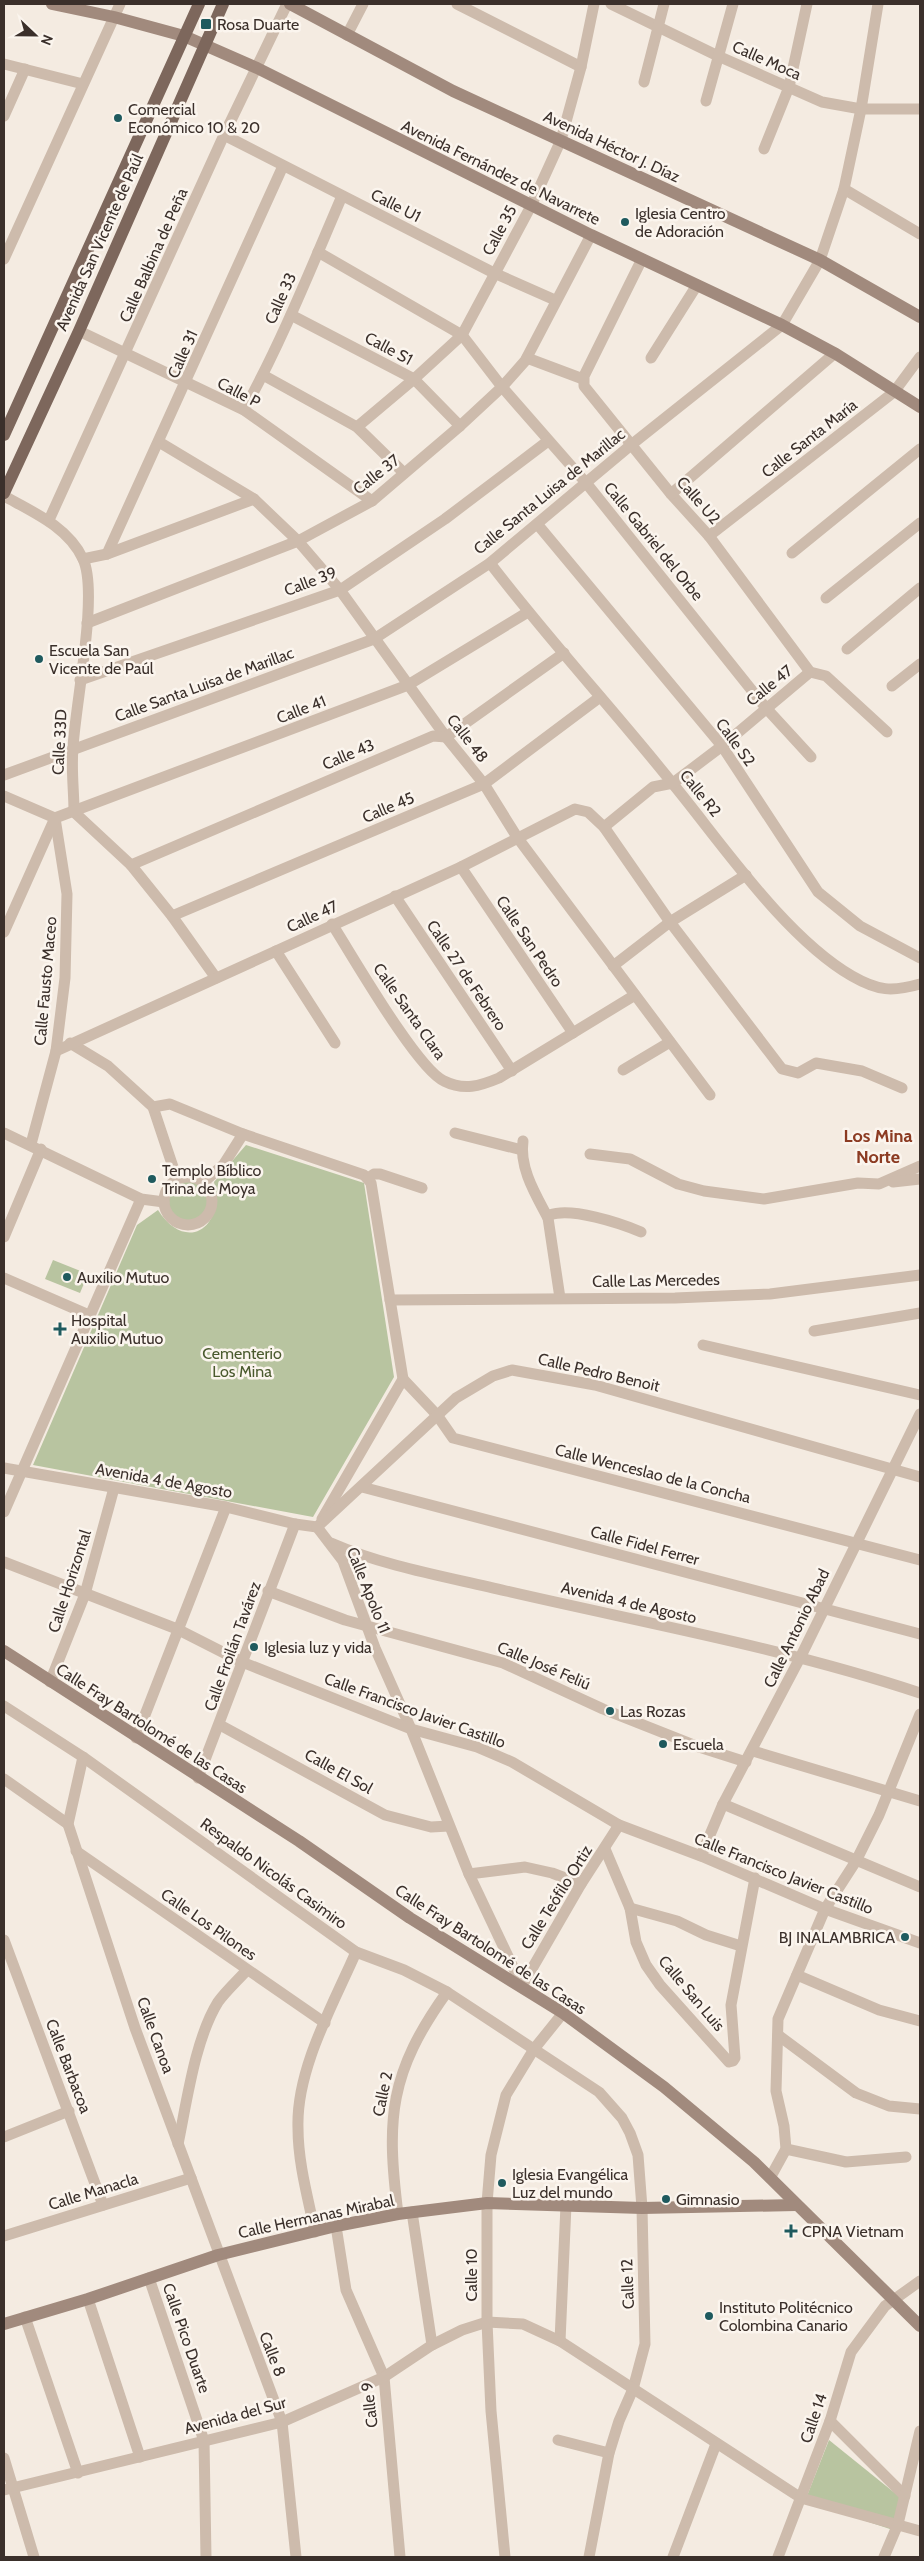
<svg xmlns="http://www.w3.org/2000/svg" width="924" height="2561" font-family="Cabin,sans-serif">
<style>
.green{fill:#b8c4a0}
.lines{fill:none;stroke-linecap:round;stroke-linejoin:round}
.street{stroke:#cdbbac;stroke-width:11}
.secondary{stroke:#a18a7d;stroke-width:12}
.primary{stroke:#7d675c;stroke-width:12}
.poi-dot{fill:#1f5a5e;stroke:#fbf5ee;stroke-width:2}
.labels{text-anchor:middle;stroke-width:5;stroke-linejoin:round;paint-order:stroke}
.poi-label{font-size:16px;fill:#3b302b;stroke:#fbf5ee;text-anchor:start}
.street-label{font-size:16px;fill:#3b302b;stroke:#fbf5ee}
.park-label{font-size:16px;fill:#4a5a2e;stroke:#fbf5ee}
.neighbourhood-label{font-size:18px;font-weight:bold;fill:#8c3b22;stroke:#fbf5ee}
</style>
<rect width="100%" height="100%" fill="#f4ebe1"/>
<g class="green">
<path d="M246 1145 364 1183 394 1377 313 1517 33 1465 137 1225 158 1210C185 1253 225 1229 214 1182Z"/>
<circle cx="189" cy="1201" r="21"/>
<polygon points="53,1260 88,1274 80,1293 45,1279"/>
<polygon points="829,2440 901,2498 893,2530 805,2501"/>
</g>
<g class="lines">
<g class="street">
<polyline points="457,4 581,67"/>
<polyline points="611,4 718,56 822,102 861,109 920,109"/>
<polyline points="347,35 363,4"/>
<polyline points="4,64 83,84"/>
<polyline points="644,82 664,4"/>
<polyline points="706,101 733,4"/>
<polyline points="4,116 25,69"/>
<polyline points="224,135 494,273 555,300"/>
<polyline points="764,149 789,87 807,4"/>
<polyline points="844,189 920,234"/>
<polyline points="318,252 462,335 502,387 587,484 766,708 811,757"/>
<polyline points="4,259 120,4"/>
<polyline points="642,259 584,376 584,386 671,494 709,536 810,672 826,676 887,732"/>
<polyline points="291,315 414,379 460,426"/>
<polyline points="79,331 244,410 372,501"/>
<polyline points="527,358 583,379"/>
<polyline points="651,358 697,285"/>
<polyline points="263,375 357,427 404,473"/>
<path d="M244 410C282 341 311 268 342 196"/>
<polyline points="357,427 414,379 462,335 531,206 561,140 581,67 594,4"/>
<polyline points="159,442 254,499 298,541 340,590 446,737 484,784 517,837 710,1095"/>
<polyline points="671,494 835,353"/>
<path d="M4 496C33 512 68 527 83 559 99 593 75 705 73 748 71 769 74 791 74 812L131 865 172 916 216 978"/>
<polyline points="49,520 224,135 287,4"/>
<polyline points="538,525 722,746 818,892 860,926 920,958"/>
<polyline points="709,536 894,392 920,357"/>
<polyline points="792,553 920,449"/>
<polyline points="107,554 283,166"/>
<polyline points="83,559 107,554 254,499"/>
<path d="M490 563C548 639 613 709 673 784 723 845 785 937 852 976 878 991 892 992 920 984"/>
<polyline points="826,598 920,523"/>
<polyline points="87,623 298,541 372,501 460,426 502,387 525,361 591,235"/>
<polyline points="847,649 920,588"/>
<polyline points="80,680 340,590 445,519 548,441"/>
<polyline points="892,686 920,664"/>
<polyline points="4,775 374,639 490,563 631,445 782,325 820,260 844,189 861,109 878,4"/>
<polyline points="4,796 55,818 67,894 65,978 56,1051 31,1144"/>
<polyline points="604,827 653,787 673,783 722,746 810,672"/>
<polyline points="131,865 433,736 446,737 564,653"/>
<polyline points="461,867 573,1033"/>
<polyline points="395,896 512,1071"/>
<polyline points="172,916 484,784 600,697"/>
<path d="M332 924C352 955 417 1069 444 1081 464 1091 480 1086 499 1078L635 995"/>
<polyline points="4,932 55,818 408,685 528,612"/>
<polyline points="276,951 335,1043"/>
<polyline points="613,966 670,922 746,875"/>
<polyline points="70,1043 108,1066 153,1107 177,1179"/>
<polyline points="56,1051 461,867 575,809 588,812 604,827 670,922 782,1069 798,1073 816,1063 862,1071 902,1088"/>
<polyline points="623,1070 670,1042"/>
<polyline points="153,1107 170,1104 243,1134 364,1175 371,1183 403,1379 322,1519"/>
<polyline points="4,1133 141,1199 164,1202"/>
<polyline points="455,1133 522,1150"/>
<path d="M523 1141C519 1168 536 1195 548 1218"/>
<polyline points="590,1154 630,1159 678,1184 704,1191 764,1199 858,1183 879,1184 920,1166"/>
<circle cx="188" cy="1201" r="24"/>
<polyline points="368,1178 374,1174 380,1174 422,1188"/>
<polyline points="204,1182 224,1164 243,1134"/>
<polyline points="893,1182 920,1179"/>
<polyline points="4,1237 41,1149"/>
<polyline points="4,1278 89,1315"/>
<path d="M560 1298 548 1218 550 1215C571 1207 620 1223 641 1232"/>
<polyline points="390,1300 675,1298 770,1294 920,1275"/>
<polyline points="814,1331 920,1313"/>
<polyline points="703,1345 920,1395"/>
<polyline points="403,1379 437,1415 453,1438 920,1560"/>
<polyline points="4,1468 226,1507 295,1524 317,1527"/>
<polyline points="362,1487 920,1634"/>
<polyline points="4,1512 141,1199"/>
<polyline points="317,1527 456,1398 493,1376 512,1370 595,1385 920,1477"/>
<polyline points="317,1527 343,1561 375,1648 411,1729 469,1874 522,1986"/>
<path d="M331 1543C386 1567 448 1577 506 1591 644 1623 785 1648 920 1693"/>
<polyline points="4,1562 177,1629 242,1662 411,1729 477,1747 512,1762 619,1825 701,1856 825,1909 920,1943"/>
<polyline points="268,1591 345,1620 503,1663 603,1709 699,1747 746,1762"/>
<polyline points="50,1682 85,1594 114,1488"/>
<polyline points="4,1706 83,1757 356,1952 404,1970 447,1992 599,2092 622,2118 630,2133 638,2155 642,2208 645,2344 633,2389 619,2421 609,2453 589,2557"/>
<polyline points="220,1725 385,1815 431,1827 449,1826"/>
<polyline points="136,1738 226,1507"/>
<polyline points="753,1751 920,1801"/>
<polyline points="83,1757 68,1824 135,2028 282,2422 296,2557"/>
<polyline points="198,1778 295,1524"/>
<polyline points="4,1779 68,1824"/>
<polyline points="723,1804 920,1887"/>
<polyline points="605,1849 630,1908 636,1942 646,1965 660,1985 729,2062 733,2061 735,2058 731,2005 755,1878"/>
<polyline points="76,1851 325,2023"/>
<polyline points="701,1856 723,1804 801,1656 920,1414"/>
<polyline points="469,1874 525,1867 552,1873 581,1884"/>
<polyline points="630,1908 677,1921 706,1935 741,1946"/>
<polyline points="4,1940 103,2205"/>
<polyline points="797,1975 879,2010 920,2021"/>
<polyline points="522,1986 581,1884 619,1825"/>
<polyline points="778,2035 856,2093 889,2106 920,2109"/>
<polyline points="4,2137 69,2111"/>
<path d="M178 2144C187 2101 195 2039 218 2002 226 1991 238 1980 247 1970"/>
<polyline points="786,2149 846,2162 906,2157"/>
<polyline points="770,2178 786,2149 784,2126 776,2091 778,2019 825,1909 856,1861 879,1815 920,1714"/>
<polyline points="412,2212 432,2345"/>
<path d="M398 2214C386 2118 389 2073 447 1992"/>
<polyline points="336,2226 346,2290 384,2377 400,2557"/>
<path d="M315 2232C308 2198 298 2163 298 2128 296 2069 333 2005 356 1952"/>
<polyline points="4,2236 191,2178"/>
<polyline points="149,2278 204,2441 206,2557"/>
<polyline points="88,2299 140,2457"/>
<polyline points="25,2317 78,2473"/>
<polyline points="560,2341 566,2205"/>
<polyline points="830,2421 905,2496"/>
<polyline points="558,2440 609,2453"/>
<polyline points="4,2458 34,2557"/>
<polyline points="4,2490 282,2422 384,2377 432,2345 462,2330 487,2322 523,2324 560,2341 801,2498 920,2531"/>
<polyline points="505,2557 491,2411 487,2322 487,2203 491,2155 506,2095 534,2049 563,2013"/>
<polyline points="673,2557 716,2444"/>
<polyline points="778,2557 830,2421 851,2352 885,2306 920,2281"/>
<polyline points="884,2557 898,2524 920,2431"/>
</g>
<g class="secondary">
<polyline points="52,4 114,17 184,36 257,68 591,235 782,325 836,354 920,407"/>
<polyline points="290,4 453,91 820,260 920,317"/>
<polyline points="4,1651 299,1841 410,1918 563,2013 664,2087 754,2162 920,2326"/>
<polyline points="4,2324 88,2299 218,2255 336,2226 398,2214 487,2203 642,2208 796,2205"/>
</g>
<g class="primary">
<polyline points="4,435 199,4"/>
<polyline points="4,493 79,331 223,4"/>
</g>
</g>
<g class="poi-dot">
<rect x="200" y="18" width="12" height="12" rx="2.5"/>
<circle cx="118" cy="118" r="5"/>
<circle cx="625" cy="222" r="5"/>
<circle cx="39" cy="659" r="5"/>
<circle cx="152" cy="1179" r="5"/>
<circle cx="67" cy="1277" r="5"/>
<path d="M57.5 1321.5h5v5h5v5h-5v5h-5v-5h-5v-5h5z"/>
<circle cx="254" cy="1647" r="5"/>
<circle cx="610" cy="1711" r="5"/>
<circle cx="663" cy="1744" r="5"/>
<circle cx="905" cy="1937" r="5"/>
<circle cx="502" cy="2183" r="5"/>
<circle cx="666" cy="2199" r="5"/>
<path d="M788.5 2223.5h5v5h5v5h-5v5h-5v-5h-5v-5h5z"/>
<circle cx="709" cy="2316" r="5"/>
</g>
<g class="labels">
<g class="poi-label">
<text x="217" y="30">Rosa Duarte</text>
<text x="128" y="115">Comercial<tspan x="128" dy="18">Económico 10 &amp; 20</tspan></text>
<text x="635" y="219">Iglesia Centro<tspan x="635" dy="18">de Adoración</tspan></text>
<text x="49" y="656">Escuela San<tspan x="49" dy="18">Vicente de Paúl</tspan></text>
<text x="162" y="1176">Templo Bíblico<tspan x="162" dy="18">Trina de Moya</tspan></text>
<text x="77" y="1283">Auxilio Mutuo</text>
<text x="71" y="1326">Hospital<tspan x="71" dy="18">Auxilio Mutuo</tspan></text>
<text x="264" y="1653">Iglesia luz y vida</text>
<text x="620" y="1717">Las Rozas</text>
<text x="673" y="1750">Escuela</text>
<text x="895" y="1943" text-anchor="end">BJ INALAMBRICA</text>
<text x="512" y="2180">Iglesia Evangélica<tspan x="512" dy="18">Luz del mundo</tspan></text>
<text x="676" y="2205">Gimnasio</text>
<text x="802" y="2237">CPNA Vietnam</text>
<text x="719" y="2313">Instituto Politécnico<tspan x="719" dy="18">Colombina Canario</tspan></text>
</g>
<g class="street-label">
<text transform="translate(767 60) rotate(24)" y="6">Calle Moca</text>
<text transform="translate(612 146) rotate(25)" y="6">Avenida Héctor J. Díaz</text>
<text transform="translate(501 172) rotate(26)" y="6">Avenida Fernández de Navarrete</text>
<text transform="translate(396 205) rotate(27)" y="6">Calle U1</text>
<text transform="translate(499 230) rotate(-62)" y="6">Calle 35</text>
<text transform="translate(99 242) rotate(-66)" y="6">Avenida San Vicente de Paúl</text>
<text transform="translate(153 255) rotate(-66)" y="6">Calle Balbina de Peña</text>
<text transform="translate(280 298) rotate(-66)" y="6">Calle 33</text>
<text transform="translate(389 348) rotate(28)" y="6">Calle S1</text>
<text transform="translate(182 354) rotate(-66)" y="6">Calle 31</text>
<text transform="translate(239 392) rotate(28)" y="6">Calle P</text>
<text transform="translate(809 438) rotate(-38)" y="6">Calle Santa María</text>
<text transform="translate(376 474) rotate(-38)" y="6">Calle 37</text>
<text transform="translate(549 491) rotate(-39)" y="6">Calle Santa Luisa de Marillac</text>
<text transform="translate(699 500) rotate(49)" y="6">Calle U2</text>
<text transform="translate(654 541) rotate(51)" y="6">Calle Gabriel del Orbe</text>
<text transform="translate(310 581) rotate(-21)" y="6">Calle 39</text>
<text transform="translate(204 684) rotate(-20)" y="6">Calle Santa Luisa de Marillac</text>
<text transform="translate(769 685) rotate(-39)" y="6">Calle 47</text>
<text transform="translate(301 709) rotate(-21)" y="6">Calle 41</text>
<text transform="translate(468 738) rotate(52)" y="6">Calle 48</text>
<text transform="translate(59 742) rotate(-87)" y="6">Calle 33D</text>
<text transform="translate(736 742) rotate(54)" y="6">Calle S2</text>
<text transform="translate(348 754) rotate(-23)" y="6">Calle 43</text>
<text transform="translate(701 793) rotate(51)" y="6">Calle R2</text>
<text transform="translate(388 807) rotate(-23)" y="6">Calle 45</text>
<text transform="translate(312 916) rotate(-25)" y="6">Calle 47</text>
<text transform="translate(530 941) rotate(56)" y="6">Calle San Pedro</text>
<text transform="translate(467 975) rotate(56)" y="6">Calle 27 de Febrero</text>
<text transform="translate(45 981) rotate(-85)" y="6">Calle Fausto Maceo</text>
<text transform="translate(410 1011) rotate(55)" y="6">Calle Santa Clara</text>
<text transform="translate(656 1280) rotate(-1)" y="6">Calle Las Mercedes</text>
<text transform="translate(599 1372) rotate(13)" y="6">Calle Pedro Benoit</text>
<text transform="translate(653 1473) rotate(14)" y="6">Calle Wenceslao de la Concha</text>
<text transform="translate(164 1480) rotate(10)" y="6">Avenida 4 de Agosto</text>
<text transform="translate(645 1545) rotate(15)" y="6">Calle Fidel Ferrer</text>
<text transform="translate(69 1581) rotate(-72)" y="6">Calle Horizontal</text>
<text transform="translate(369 1590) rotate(68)" y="6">Calle Apolo 11</text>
<text transform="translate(629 1602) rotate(13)" y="6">Avenida 4 de Agosto</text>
<text transform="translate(796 1628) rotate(-64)" y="6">Calle Antonio Abad</text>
<text transform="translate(232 1646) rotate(-70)" y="6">Calle Froilán Tavárez</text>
<text transform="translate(544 1665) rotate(23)" y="6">Calle José Feliú</text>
<text transform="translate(415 1710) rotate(20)" y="6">Calle Francisco Javier Castillo</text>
<text transform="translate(152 1728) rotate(33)" y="6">Calle Fray Bartolomé de las Casas</text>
<text transform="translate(339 1771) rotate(29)" y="6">Calle El Sol</text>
<text transform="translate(274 1873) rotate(36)" y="6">Respaldo Nicolás Casimiro</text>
<text transform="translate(784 1873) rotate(22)" y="6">Calle Francisco Javier Castillo</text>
<text transform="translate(556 1897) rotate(-58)" y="6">Calle Teófilo Ortiz</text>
<text transform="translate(209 1924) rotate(35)" y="6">Calle Los Pilones</text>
<text transform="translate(491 1949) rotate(33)" y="6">Calle Fray Bartolomé de las Casas</text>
<text transform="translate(692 1993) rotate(50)" y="6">Calle San Luis</text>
<text transform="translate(156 2035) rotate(70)" y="6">Calle Canoa</text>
<text transform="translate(69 2066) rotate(69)" y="6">Calle Barbacoa</text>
<text transform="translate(382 2094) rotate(-78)" y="6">Calle 2</text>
<text transform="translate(93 2191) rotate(-17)" y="6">Calle Manacla</text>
<text transform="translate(316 2216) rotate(-12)" y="6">Calle Hermanas Mirabal</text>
<text transform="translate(471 2275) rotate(-90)" y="6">Calle 10</text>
<text transform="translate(627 2284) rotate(-92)" y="6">Calle 12</text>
<text transform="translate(187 2338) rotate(71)" y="6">Calle Pico Duarte</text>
<text transform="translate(273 2354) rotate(69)" y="6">Calle 8</text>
<text transform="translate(369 2405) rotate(-97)" y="6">Calle 9</text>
<text transform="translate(235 2415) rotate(-15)" y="6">Avenida del Sur</text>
<text transform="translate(813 2418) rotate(-71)" y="6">Calle 14</text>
</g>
<g class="park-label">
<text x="242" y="1359">Cementerio<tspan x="242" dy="18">Los Mina</tspan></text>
</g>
<g class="neighbourhood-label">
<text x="878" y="1142">Los Mina<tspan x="878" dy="21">Norte</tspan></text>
</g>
</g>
<rect width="924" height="2561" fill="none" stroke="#3b302b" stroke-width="10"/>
<g transform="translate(35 35) rotate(112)" stroke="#fbf5ee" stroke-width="4" paint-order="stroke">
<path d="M0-4L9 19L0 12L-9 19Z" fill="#3b302b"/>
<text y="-8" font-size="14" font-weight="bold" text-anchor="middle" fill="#3b302b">N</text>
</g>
</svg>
